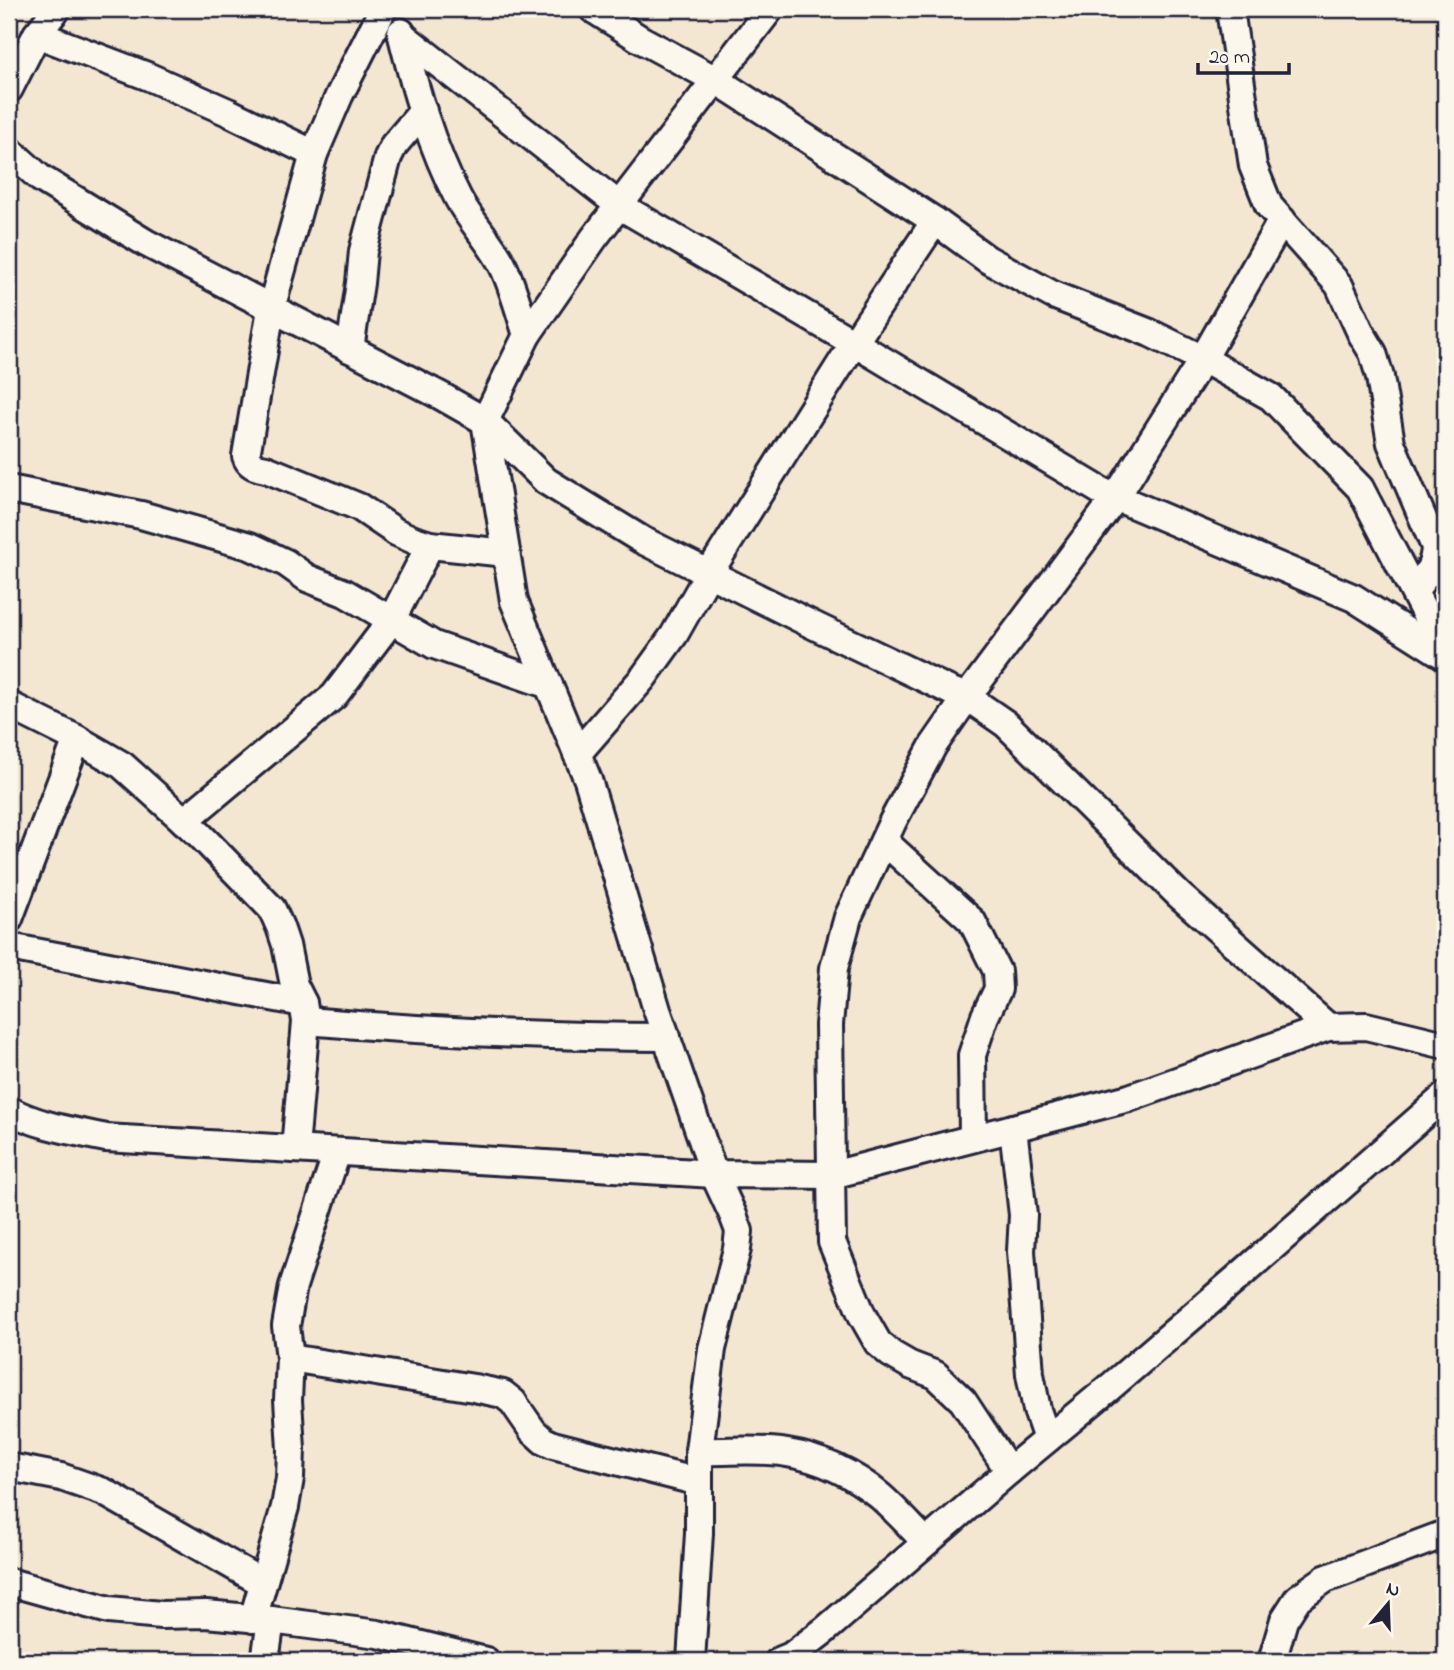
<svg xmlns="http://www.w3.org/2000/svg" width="1454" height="1670" font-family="'Indie Flower',sans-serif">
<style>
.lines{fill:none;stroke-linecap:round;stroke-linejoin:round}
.street-casing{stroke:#22223b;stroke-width:32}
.street{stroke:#fbf7ec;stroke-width:26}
</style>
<rect width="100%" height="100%" fill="#f3e7d2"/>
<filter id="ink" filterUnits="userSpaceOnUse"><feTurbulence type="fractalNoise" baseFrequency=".0143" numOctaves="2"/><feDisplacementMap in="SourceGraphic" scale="14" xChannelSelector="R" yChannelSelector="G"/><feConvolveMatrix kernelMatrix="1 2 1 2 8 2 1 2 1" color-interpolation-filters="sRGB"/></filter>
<g filter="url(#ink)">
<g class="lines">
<g class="street-casing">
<g id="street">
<path d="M383 9 339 96 314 154 271 309 246 456C249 466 257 467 266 469L359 507 396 532 414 540 430 545 506 553"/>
<polyline points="593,9 640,39 716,80 935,221 987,259 1053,295 1150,333 1203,359 1271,397 1360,488 1445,652"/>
<path d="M1230 9 1253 166 1269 206 1339 285 1361 333 1373 353 1380 377 1391 443 1435 547C1434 568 1426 575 1414 591"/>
<path d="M401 32C415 89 431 146 458 198 470 221 490 241 502 264 512 283 520 314 527 335"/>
<polyline points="37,34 147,76 228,112 314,154"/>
<polyline points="402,35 620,206 854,343 1101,491 1354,598 1445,656"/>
<polyline points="9,89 37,34 57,9"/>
<polyline points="9,150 40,178 146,243 441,396 485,421 546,481 642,540 817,627 949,690 967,697 1006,724 1179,895 1328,1027"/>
<polyline points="350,349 360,283 363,251 388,157 394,145 423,111"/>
<polyline points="9,489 141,515 250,546 286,563 307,578 345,593 434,645 549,685"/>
<polyline points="9,705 77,739 122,765 200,835 272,909 280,927 286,945 294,985 303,1003 306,1021 295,1149"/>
<polyline points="577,754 643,678 674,635 709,573 854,343 935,221"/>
<polyline points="184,821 334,696 391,621 430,545"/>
<polyline points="884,841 972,921 997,971 998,989 985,1016 972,1055 973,1138"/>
<polyline points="9,919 77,739"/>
<polyline points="9,947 303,1003"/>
<path d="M306 1021C426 1031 546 1037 667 1037"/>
<path d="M9 1110C38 1126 74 1131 106 1138L714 1174 832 1175 1129 1098 1328 1027 1366 1026 1445 1045"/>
<polyline points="1013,1128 1023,1215 1021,1251 1030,1374 1037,1410 1047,1439"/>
<polyline points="290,1358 474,1388 503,1394 513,1402 533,1431 544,1441 553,1445 699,1482"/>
<path d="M699 1451C728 1452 758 1448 787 1453 820 1458 854 1474 880 1496 896 1510 911 1527 926 1542"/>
<polyline points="9,1467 61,1477 104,1492 263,1583"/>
<polyline points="1009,1471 963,1401 936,1375 910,1365 891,1354 878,1343 862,1315 832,1242 829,1025 834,968 848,917 893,821 933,746 967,697 1116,497 1203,359 1282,220"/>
<polyline points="9,1582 109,1610 161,1615 206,1614 271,1620 378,1634 486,1661"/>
<polyline points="253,1619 285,1507 290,1478 291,1449 288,1400 290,1358 286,1326 293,1286 337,1152"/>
<polyline points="265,1661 271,1620"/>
<polyline points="691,1661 699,1533 699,1451 712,1349 737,1249 739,1231 733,1215 714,1174 657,1010 588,780 514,601 485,421 527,335 594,238 770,9"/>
<polyline points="779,1661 791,1656 825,1630 1009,1471 1109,1388 1236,1279 1445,1096"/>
<polyline points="1272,1661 1284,1620 1298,1598 1325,1579 1445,1534"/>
</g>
</g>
<use href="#street" class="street"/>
</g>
</g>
<rect width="1454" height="1670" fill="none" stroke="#fbf7ec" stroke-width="35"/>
<rect x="18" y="18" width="1419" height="1635" fill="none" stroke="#22223b" stroke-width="2.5" filter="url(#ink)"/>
<g transform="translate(1388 1604) rotate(19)" stroke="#fbf7ec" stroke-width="5" paint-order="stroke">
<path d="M0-5L12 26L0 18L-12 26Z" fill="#22223b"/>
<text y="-10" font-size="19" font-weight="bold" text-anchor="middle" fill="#22223b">N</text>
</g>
<path d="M1198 63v10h91v-10" fill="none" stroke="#22223b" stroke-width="3.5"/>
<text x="1209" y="63" font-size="21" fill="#22223b" stroke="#fbf7ec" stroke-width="5" paint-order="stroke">20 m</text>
</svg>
